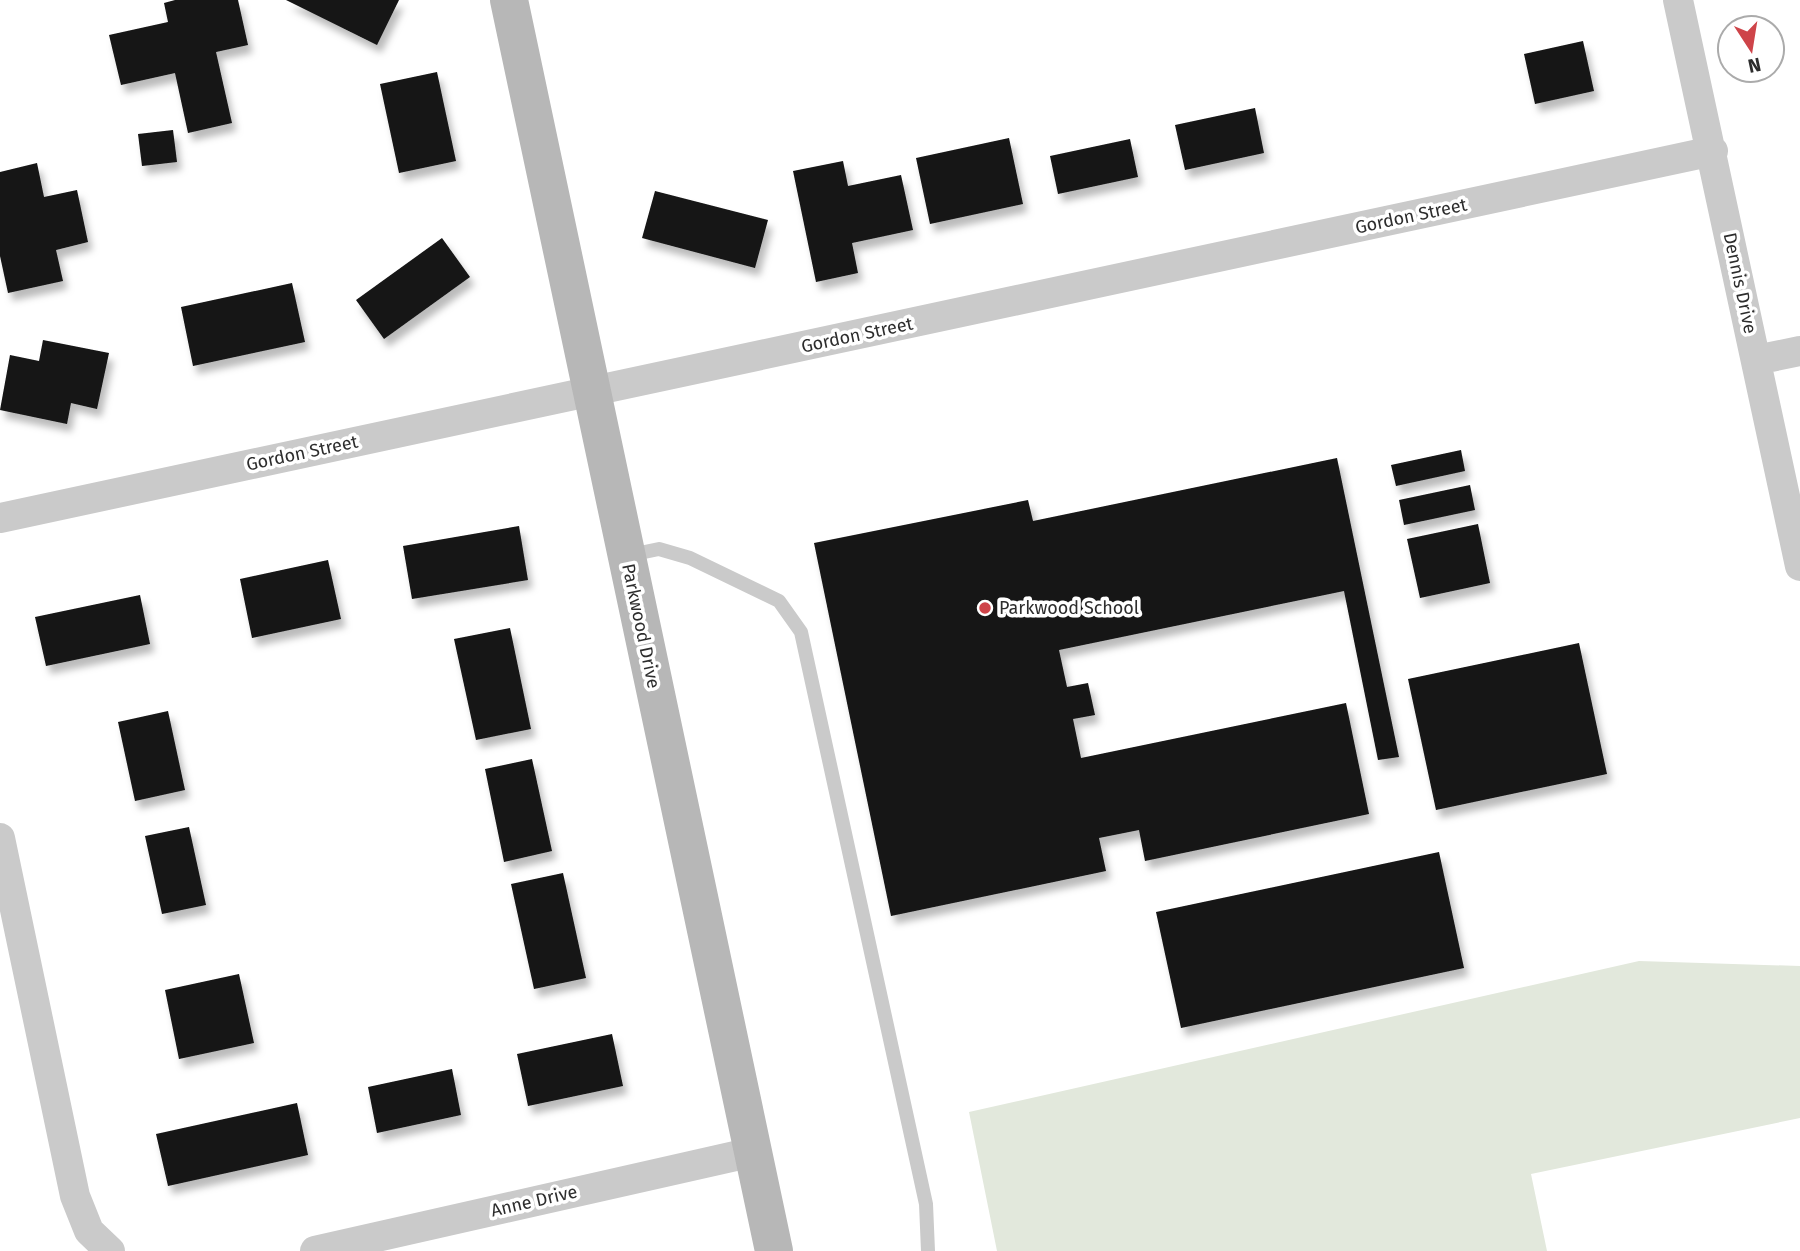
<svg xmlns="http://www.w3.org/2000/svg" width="1800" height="1251" viewBox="0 0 1800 1251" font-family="'Fira Sans',sans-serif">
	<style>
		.green { fill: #e2e8dc }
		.building { fill: #141414; filter: url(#shadow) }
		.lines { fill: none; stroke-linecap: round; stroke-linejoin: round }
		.lane { stroke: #cacaca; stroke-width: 14 }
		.street { stroke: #cacaca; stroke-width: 30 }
		.secondary { stroke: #b7b7b7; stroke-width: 38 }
		.poi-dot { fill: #ce4449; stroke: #fff; stroke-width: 2.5 }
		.labels { text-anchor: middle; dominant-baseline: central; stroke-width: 7; stroke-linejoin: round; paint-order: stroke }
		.street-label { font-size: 18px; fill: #2d2d2d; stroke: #fff }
		.poi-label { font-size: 18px; fill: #2d2d2d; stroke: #fff; text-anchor: start }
	</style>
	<defs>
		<filter id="shadow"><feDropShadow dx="4.5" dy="8" stdDeviation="3.5" flood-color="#0004"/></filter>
	</defs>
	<rect width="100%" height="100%" fill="#fff"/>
	<path class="green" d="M1639,961l161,5v152l-269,56 16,77h-550l-28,-139z"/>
	<path class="building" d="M175,0h63l10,45 -32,7 16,71 -44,10 -13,-60 -54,12 -12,-50 59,-13 -4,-19z
		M286,0h113l-22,45z
		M1583,41l11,50 -59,13 -11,-50z
		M437,72l19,89 -57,12 -19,-89z
		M1255,108l9,45 -79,17 -10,-45z
		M173,130l4,32 -35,4 -4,-32z
		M1009,138l14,66 -93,20 -14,-66z
		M1130,139l8,38 -80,17 -8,-38z
		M843,161l5,25 53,-11 12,55 -61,13 6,30 -42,9 -23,-111z
		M37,163l7,34 33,-7 11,52 -32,8 7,31 -55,12 -8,-37v-84z
		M655,191l113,29 -13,48 -113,-30z
		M442,238l28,39 -86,62 -28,-39z
		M292,283l13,59 -112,24 -12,-59z
		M43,340l66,13 -12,56 -26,-6 -4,21 -67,-14 10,-55 29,6z
		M1461,450l4,21 -69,15 -5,-21z
		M1337,458l62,299 -21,3 -34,-169 -285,59 8,37 21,-4 7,32 -22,4 8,39 265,-55 23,111 -224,47 -6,-31 -40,8 7,33 -215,45 -77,-373 214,-43 5,21z
		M1470,485l5,25 -71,15 -5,-25z
		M1478,524l12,59 -70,15 -13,-59z
		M519,526l9,54 -116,19 -9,-53z
		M328,560l13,59 -89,19 -12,-59z
		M140,595l10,49 -104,22 -11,-49z
		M510,628l21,101 -55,11 -22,-101z
		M1579,643l28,131 -171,36 -28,-131z
		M168,711l17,79 -50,11 -17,-79z
		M532,759l20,92 -48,11 -19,-93z
		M189,827l17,78 -44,9 -17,-78z
		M1439,852l25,116 -283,60 -25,-116z
		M563,873l23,105 -52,11 -23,-105z
		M239,974l15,69 -75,16 -14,-69z
		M612,1034l11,52 -95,20 -11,-52z
		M452,1069l9,46 -84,18 -9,-46z
		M297,1103l11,52 -140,31 -12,-52z"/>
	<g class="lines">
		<path class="lane" d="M630,555l29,-6 31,9 89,43 22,31 125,572 2,47"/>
		<path class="street" d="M1678,0l122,566
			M1756,360l44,-9
			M0,518l1713,-367
			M0,838l75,358 14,35 21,20
			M315,1251l438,-99"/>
		<path class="secondary" d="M509,0l265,1251"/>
	</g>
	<circle class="poi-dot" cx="985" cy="608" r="7"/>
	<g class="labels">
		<g class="street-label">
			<text transform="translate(1411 216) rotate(-12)">Gordon Street</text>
			<text transform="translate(1740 283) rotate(78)">Dennis Drive</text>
			<text transform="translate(857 335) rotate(-12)">Gordon Street</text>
			<text transform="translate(302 453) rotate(-12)">Gordon Street</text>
			<text transform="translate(641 626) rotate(78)">Parkwood Drive</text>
			<text transform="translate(534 1201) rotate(-13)">Anne Drive</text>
		</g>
		<g class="poi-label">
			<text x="999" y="608">Parkwood School</text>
		</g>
	</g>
	<g transform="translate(1751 49) rotate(168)"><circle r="33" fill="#ffffff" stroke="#ababab" stroke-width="2"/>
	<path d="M0-5L12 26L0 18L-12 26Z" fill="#ce4449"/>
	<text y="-10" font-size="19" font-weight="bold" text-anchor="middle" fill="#2d2d2d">N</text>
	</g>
</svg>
